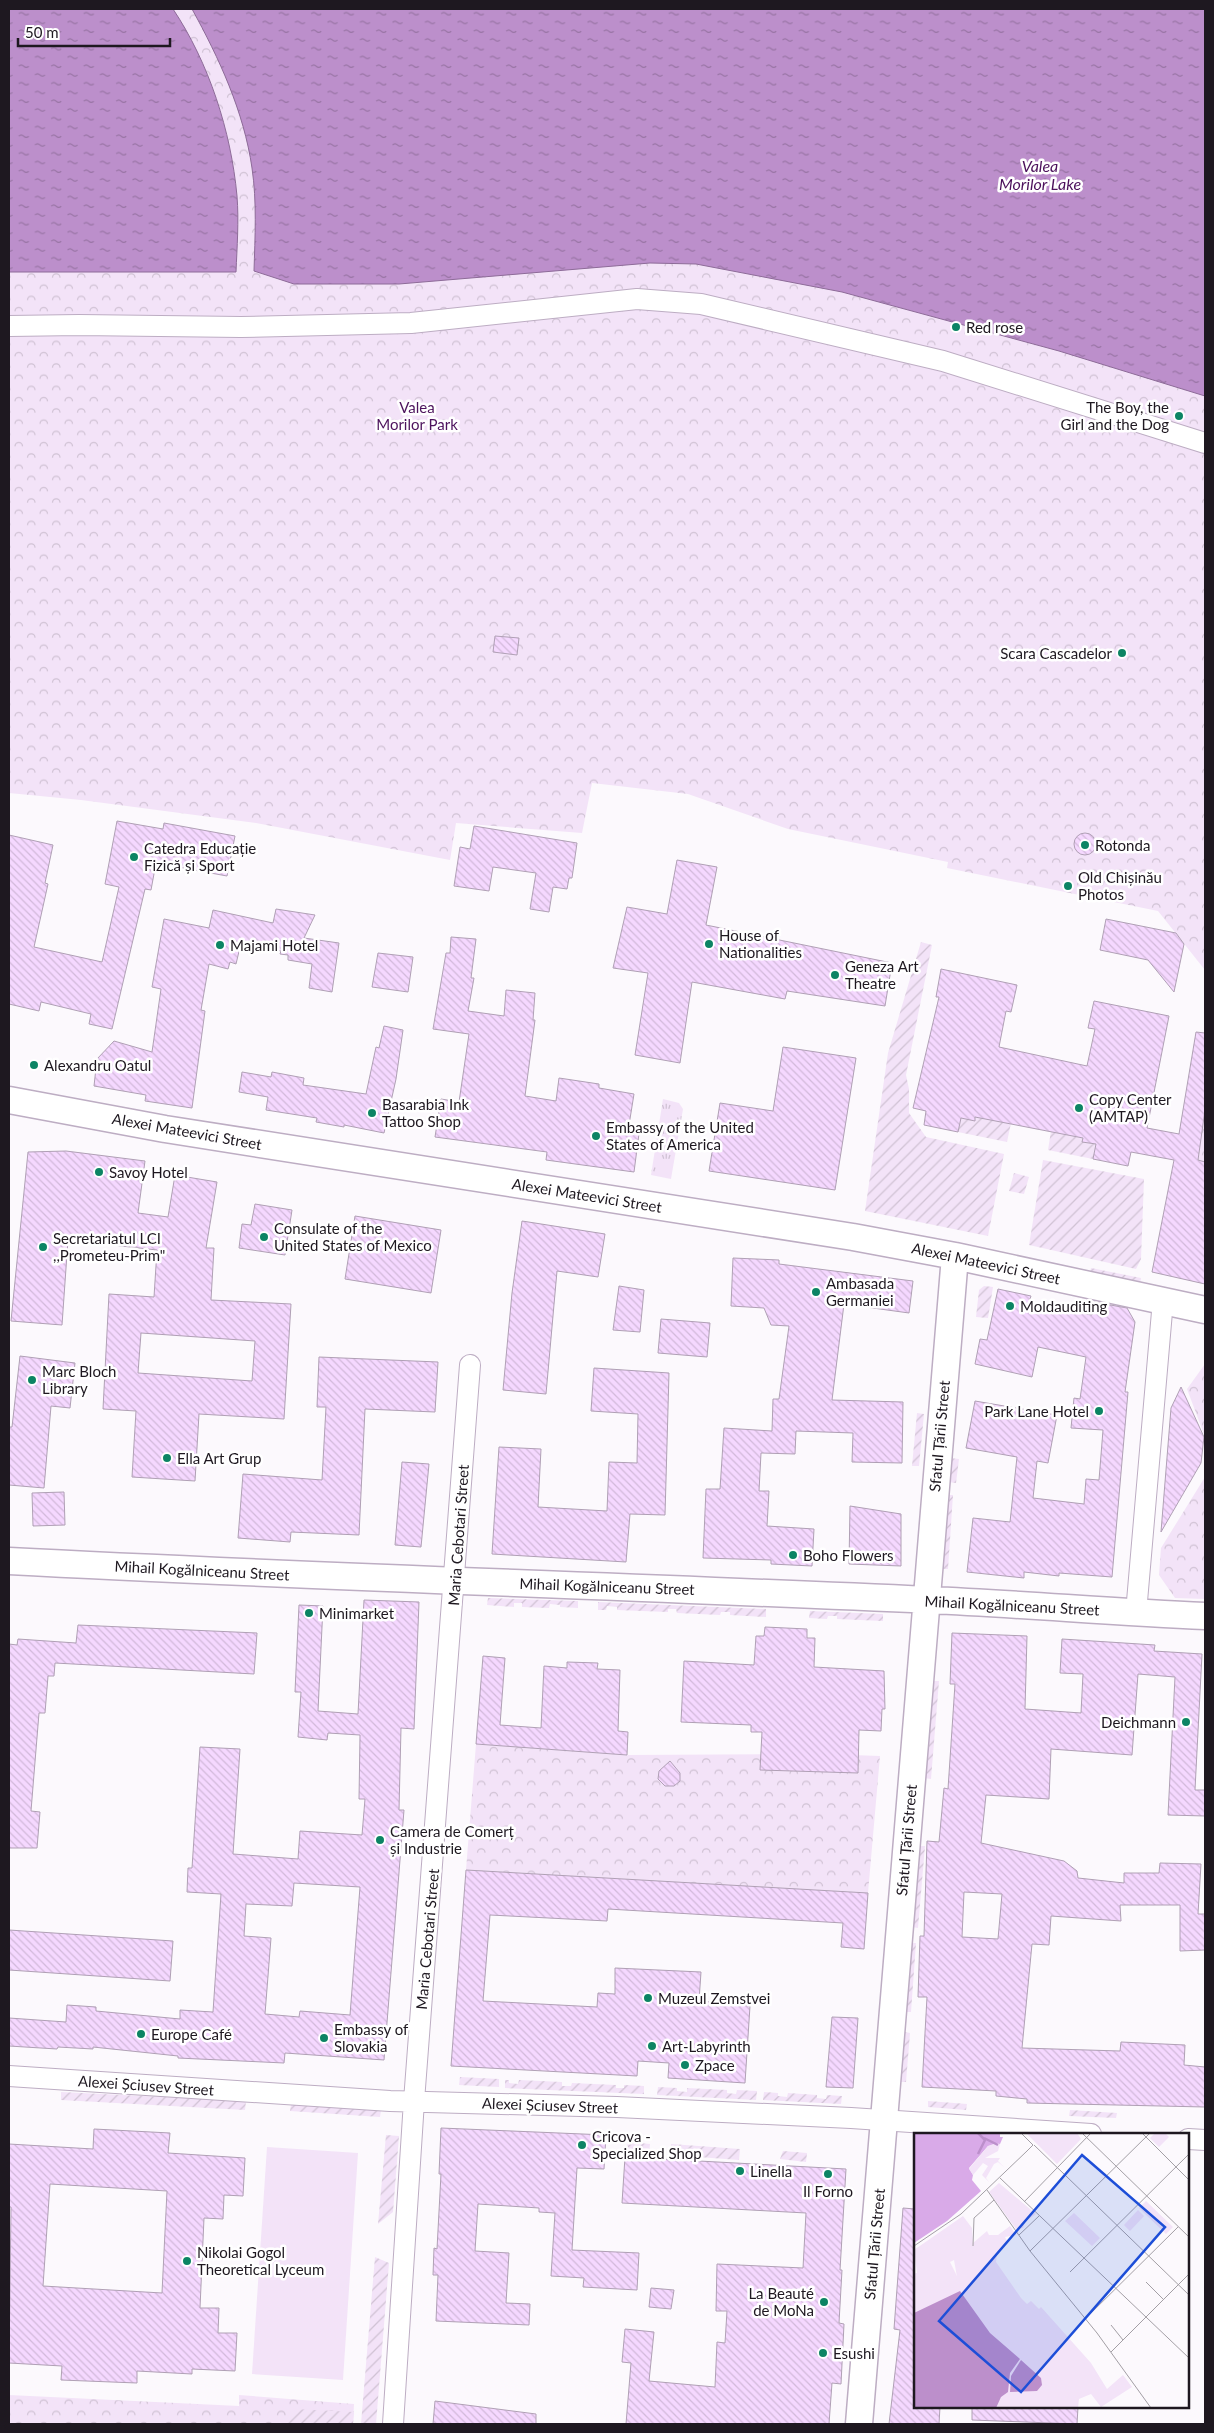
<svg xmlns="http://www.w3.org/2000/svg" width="1214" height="2433" viewBox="0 0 1214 2433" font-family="Lato,sans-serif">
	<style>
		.grass { fill: url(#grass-tufts) }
		.park { fill: url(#park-crowns) }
		.garden { fill: url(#garden-furrows) }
		.pitch { fill: #f3e3f8 }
		.water { fill: url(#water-ripples); stroke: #8d6b98 }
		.building { fill: url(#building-back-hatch); stroke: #b0a0b5; fill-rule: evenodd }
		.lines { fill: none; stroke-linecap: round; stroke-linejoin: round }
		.minor-casing { stroke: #bdadc3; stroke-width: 22 }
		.major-casing { stroke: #bdadc3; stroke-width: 29 }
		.minor { stroke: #fff; stroke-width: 20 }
		.major { stroke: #fff; stroke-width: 26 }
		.poi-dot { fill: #0c8464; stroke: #fff; stroke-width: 2 }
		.labels { text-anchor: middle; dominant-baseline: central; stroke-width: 5; stroke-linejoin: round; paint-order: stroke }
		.poi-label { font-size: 15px; fill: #1e1820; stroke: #fff; text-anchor: start }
		.park-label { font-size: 15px; fill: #4d135d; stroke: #fff }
		.street-label { font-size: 15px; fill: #1e1820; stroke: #fff }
		.water-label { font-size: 16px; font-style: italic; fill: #4b105b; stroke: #fff }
		.inset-river { fill: none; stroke: #bc8fcb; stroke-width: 2.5 }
		.inset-road { fill: none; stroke: #a39fa5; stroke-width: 1 }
		.view { fill: #1d4ed8; fill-opacity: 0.15; stroke: #1d4ed8; stroke-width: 2.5 }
		.inset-edge { fill: none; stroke: #1e1820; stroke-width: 2.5 }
	</style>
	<defs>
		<pattern id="grass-tufts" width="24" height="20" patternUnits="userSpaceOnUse" patternTransform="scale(1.25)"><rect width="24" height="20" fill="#f3e3f8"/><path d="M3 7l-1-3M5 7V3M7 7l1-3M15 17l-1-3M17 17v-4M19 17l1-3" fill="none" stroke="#d0c2d4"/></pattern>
		<pattern id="park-crowns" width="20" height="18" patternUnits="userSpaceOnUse" patternTransform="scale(1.25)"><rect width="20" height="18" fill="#f3e3f8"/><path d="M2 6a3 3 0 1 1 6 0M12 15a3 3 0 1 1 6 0" fill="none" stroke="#d0c2d4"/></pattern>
		<pattern id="garden-furrows" width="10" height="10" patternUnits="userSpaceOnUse" patternTransform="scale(1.25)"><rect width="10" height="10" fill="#f3e3f8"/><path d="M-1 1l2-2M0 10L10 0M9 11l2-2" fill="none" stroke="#d0c2d4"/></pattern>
		<pattern id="water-ripples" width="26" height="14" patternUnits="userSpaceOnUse" patternTransform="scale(1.25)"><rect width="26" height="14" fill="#bc8fcb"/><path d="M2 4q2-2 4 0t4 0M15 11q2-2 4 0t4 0" fill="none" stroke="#9874a4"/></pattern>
		<pattern id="building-back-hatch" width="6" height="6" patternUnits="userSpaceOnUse" patternTransform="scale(1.25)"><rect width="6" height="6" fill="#f5d8ff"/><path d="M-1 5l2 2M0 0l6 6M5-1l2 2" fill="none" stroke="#d2b9da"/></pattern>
	</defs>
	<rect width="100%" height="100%" fill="#fcf9fd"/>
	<path class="grass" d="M663,1099l16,4 4,6 -12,70 -20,-4z"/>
	<path class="park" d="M9,9h1196v961l-47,-59 -211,-43 1,-6 -160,-33 -100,-35 -96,-11 -10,50 -126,-10 -6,37 -194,-37 -175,-23 -72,-7z
		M1205,1110v52l-7,-2z
		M1205,1364v73l-18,-48z
		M1205,1477v122l-30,-1 -16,-23 2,-27z
		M476,1744l151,11 197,-1 56,2 -12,137 -402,-23z
		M9,2395l230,11v-11l115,9 -1,20h-344z"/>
	<path class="garden" d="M921,942l11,3 -26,130 3,14v24l17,24 78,17 -16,82 -123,-25 23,-158z
		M976,1116l35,7 -4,19 -49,-10 3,-14 13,3z
		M1051,1131l32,7 -1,4 14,2 -3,15 -45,-9z
		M1043,1160l101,19 -3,80 -5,10 -107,-24z
		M1014,1173l15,4 -5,17 -15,-3z
		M1091,1268l50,10 -1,6 -50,-11z
		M984,1286l9,1 -5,31 -12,-1 3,-27z
		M917,1413l7,1 -5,52h-7z
		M950,1458l9,1 -3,24 -8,-1z
		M947,1495h6l-5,74h-6z
		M488,1598l90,3v7l-18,-1v-2l-10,-1 -1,4 -27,-1v-4h-8v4l-27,-2z
		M598,1602l168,7v8l-36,-2v-3h-9l-1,3 -43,-2 -1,-4h-8v3l-51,-2v-3l-10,-1 -1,4h-8z
		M810,1611l73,3v7l-46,-2v-3h-9l-1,3 -18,-1z
		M931,1681h8l-8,98 -7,-1z
		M918,1846h7l-7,82 -6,-1z
		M912,1943h4l-5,69h-5z
		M905,2032l5,1 -4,49h-5z
		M460,2077l39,2v8l-40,-2z
		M505,2080h4v3l9,1 1,-4 43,2v4h9l1,-3 44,2v3h8v-3l20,1v8l-139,-6z
		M658,2087l19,1v3l10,1v-4l40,2v3l9,1 1,-4 20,1 -1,9 -99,-5z
		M61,2092l185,9 -1,9 -184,-10z
		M764,2092l14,1v3l9,1 1,-4 29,2v3l9,1 1,-4 15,1 -1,8 -78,-4z
		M928,2101l39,3 -1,6 -38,-3z
		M291,2104l90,6 -1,7 -90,-6z
		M1070,2110l47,3 -1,5 -47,-2z
		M386,2135l13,1 -6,76 -15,12z
		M628,2142l22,2 -1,10 -24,5z
		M671,2144l69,5 -1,11 -68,-5z
		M783,2151l24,2 -1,9 -26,-3z
		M375,2257l14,6 -13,161h-15z
		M295,2409l59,3 -1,12h-75z"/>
	<path class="pitch" d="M267,2147l91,6 -15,227 -91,-6z"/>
	<path class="water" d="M9,9h164c36,54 58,122 64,187 2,25 0,51 -1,76h-227z
		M192,9h1013v387l-146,-45 -217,-59 -146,-28 -46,-1 -251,21h-105l-40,-13c1,-34 3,-69 -2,-103 -8,-56 -33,-110 -60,-159z"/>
	<path class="building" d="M495,636l24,2 -2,17 -24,-3z
		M117,821l46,8 1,-6 71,13 -8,40 -71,-13 -5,27 -6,-1 -33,140 -23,-5 2,-10 -50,-12 -2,9 -30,-7v-169l44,10 -8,38 3,1 -14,63 68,15 17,-75 -14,-3z
		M474,826l103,17 -5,35h-3l-2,11 -14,-2 -4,25 -19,-3 6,-36 -43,-6 -4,24 -35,-5 6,-39 10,2z
		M1074 844a11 11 0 1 1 22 0a11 11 0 1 1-22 0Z
		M677,860l40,7 -11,58 186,38 -7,43 -98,-15 -2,8 -93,-17 -12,81 -45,-8 13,-82 -35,-5 14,-61 40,7z
		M276,909l39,6 -11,23 35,5 -7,49 -23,-4 3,-24 -24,-4v-5l-8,-1 1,-3 -40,-8 -5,21 -6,-2 -2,7 -19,-5 -8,46 4,1 -13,97 -47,-7 1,-6 -52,-9 3,-27 17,-18 38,11 9,-63 -9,-2 12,-68 45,9 4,-18 60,13z
		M1106,919l70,14 8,11 -10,48 -26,-32 -48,-10z
		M451,937l25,2 -5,39h3l-6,33 36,5 2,-26 29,3 -2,27h2l-10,76 31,5 3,-23 40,6v4l35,6 -5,31 11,1 -6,46 -88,-12 1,-8 -112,-15 6,-38 18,3 10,-68 -36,-5 13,-76h4z
		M378,953l35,4 -5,35 -36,-5z
		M941,969l76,16 -6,27 -5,-1 -7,36 88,19 8,-37 -7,-1 6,-27 75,15 -22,112 32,6 17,-102 9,1v77l-7,50 7,2v122l-53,-12 22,-112 -43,-8 -3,14 -35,-7 3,-15 -14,-2 1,-4 -108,-21v4l-14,-3 -3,14 -34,-7 2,-14 -13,-3 26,-111h-3z
		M384,1026l19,4 -7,49 -12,54 -40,-8v2l-28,-5 1,-4 -51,-8 2,-13 -29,-5 3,-20 29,5 1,-5 32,6 -1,7 63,9 10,-47 3,1z
		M783,1047l73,11 -21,132 -126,-19 11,-68 53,8z
		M66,1151l79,10 -7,52 30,4 7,-42 42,7 -11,66h8l-3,52 80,4 -7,115 -85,-5 -4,67 -63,-4 4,-66 -33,-2 6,-115 45,3 3,-47 -89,-10 -6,85 -51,-4 17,-169zM141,1333l114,8 -3,40 -114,-8z
		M255,1204l37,6 -7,45 -46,-7 3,-24 9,1z
		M355,1216l86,14 -10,63 -86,-14z
		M522,1221l83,13 -7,43 -41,-6 -11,123 -43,-4 9,-97z
		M733,1258l46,2v4l134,17 -4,32 -65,-9 -12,96 71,2 -1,61 -50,-1 1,-29 -57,-2 -1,23 -34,-1 -2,38h10l-2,35 47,3 -2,37 -41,-2v-4l-68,-2 3,-69h14l4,-61 48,3 1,-32h6l10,-73 -18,-1 -7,-17 -33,-2z
		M619,1286l25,4 -4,42 -27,-2z
		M998,1289l33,7 -2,6 63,13 2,-13 33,6 8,14 -10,70h3l-16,185 -53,-4v3l-35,-4v6l-57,-6 6,-54 37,4 7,-65 -51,-9 9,-47 82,14 -9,48 -11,-2 -4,37 51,6 2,-25 13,1 4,-50 -32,-2 3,-30 6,1 6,-42 -48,-10 -6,30 -57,-13 5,-25 7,1z
		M661,1319l49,4 -3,34 -49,-4z
		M20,1356l55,7 -5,45 -19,-2 -7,82 -35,-3v-58h3z
		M319,1357l119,5 -3,50 -70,-3 -6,126 -68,-3 -1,10 -52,-4 5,-64 79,6 4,-73h-9z
		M594,1368l75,5 -4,142 -35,-1 -4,48 -134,-8 7,-107 42,2 -3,58 69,4 2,-49 28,1 1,-49 -47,-3z
		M1181,1387l23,50 -3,26 -40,69 10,-124z
		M402,1462l27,2 -8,83 -26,-2z
		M64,1492l1,33 -32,1 -1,-33z
		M850,1506l51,8v52l-52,-2z
		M364,1600l55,2 -5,127 -13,-1 -2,82h5l-20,250 -99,-7 -1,10 -106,-5v-2l-85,-9v2l-35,-2 -1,2 -48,-3v-28l57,4 1,-17 29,2v4l84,8v-9l33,2 8,-118 -34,-2 1,-24h4l8,-121 40,2 -7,105 65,5 2,-28 62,4 3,-36h-6l1,-64 -32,-2 -1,7 -29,-3 3,-45h-6l4,-87 24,1 -5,105 40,3zM294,1883l66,4 -10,128 -50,-4 -1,6 -34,-3 6,-76 -27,-2 2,-32 46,2z
		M78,1625l179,8 -3,41 -199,-11 -1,13h-6l-3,37h-6l-8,98 9,1 -3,36h-28v-204l8,1 1,-6 58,4z
		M765,1627l42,2v9h8l-1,29 70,4 1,38h-3l-1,22 -22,-1 -1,43 -98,-3 2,-38h-11v-7l-70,-3 3,-61 70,4 2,-29h8z
		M952,1633l75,3 -2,73 56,4 2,-39 -23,-1 2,-34 93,6 -1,6 48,3 -7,136h10v26l-37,-1 7,-138 -37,-3 -6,81 -81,-6 -2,50 -63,-4 -5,48 83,18 13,10 1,7 46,5v-10h35l1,-10 41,1 -3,50h7v36l-25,1v-46h-60l1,16 -70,-5 -2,29 -17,-1 -10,104 98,3 1,-9 64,3 -1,20 21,2v40l-178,-4v-4l-31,-3v-5l-74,-4 5,-90h-9l2,-61h4l3,-95 12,1 5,-54 4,1 7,-105h-5zM964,1892l38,2 -4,45 -36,-2z
		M483,1656l22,2 -5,67 41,3 3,-62 23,2v-6l31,1 -1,6 23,1 -2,61 10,1 -1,23 -151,-11z
		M670,1761l10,12v8l-6,5h-9l-7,-7 1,-8z
		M466,1870l402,23 -4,56 -23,-2 2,-24 -235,-14 -1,12 -117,-6 -7,86 114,6 1,-14 17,1v-26l86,4 -2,29 51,5 -5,77 -77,-5 1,-15 -31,-2 -1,15 -186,-10z
		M9,1930l164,11 -3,40 -161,-11z
		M832,2017l26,1 -5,70 -27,-1z
		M441,2128l165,7 -2,34 -27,-1 -5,82 67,3 -2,37 -54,-3 1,-9 -33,-2 4,-63 -16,-1v-4l-61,-4 -3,47 34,2 -3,50 24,1 -1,21 -93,-4 2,-46h-5l1,-27 3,1 4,-75h-2z
		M94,2129l76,4 -2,20 77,5 -2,38 -19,-1 -1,24 -19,-1 -4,90h19l-1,25h19l-2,38 -43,-2v5l-55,-3v12l-76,-3 1,-14 -53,-3 2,-156h-2v-63l84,5zM50,2184l117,7 -5,102 -119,-7z
		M625,2157l221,12 -6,101h2l-3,53 5,1 -3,60 -9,-1 -3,41h-203l5,-61 -9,-1 3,-33 29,3 -5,49 66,6 2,-45 8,1 2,-32h-11l1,-47 86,4 3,-55 -184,-10z
		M903,2208l12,1v198h25l-1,17h-50l11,-94 -6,-1z
		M651,2288l23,2 -3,19 -22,-2z
		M435,2401l101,13v10h-103z
		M972,2407h106l-1,17 -105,-4z"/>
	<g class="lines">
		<defs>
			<path id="minor" d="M9,326l70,-1 162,2 170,-4 226,-24 64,5 242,57 262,82
				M1136,1613l27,-313
				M9,2076l381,25 227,6 234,11 240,16
				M1188,2139l17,1
				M393,2424l21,-323 56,-736"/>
			<path id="major" d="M9,1100l156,29 688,108 102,19 250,54
				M9,1561c306,16 613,25 920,39 92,4 184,12 276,16
				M859,2424l96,-1168"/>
		</defs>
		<use href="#minor" class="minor-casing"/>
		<use href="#major" class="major-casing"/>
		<use href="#minor" class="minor"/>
		<use href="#major" class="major"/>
	</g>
	<g class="poi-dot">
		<circle cx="956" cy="327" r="5"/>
		<circle cx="1179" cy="416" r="5"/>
		<circle cx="1122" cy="653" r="5"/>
		<circle cx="1085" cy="845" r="5"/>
		<circle cx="134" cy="857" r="5"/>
		<circle cx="1068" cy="886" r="5"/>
		<circle cx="709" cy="944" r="5"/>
		<circle cx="220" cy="945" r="5"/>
		<circle cx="835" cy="975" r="5"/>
		<circle cx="34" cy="1065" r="5"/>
		<circle cx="1079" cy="1108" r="5"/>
		<circle cx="372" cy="1113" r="5"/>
		<circle cx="596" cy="1136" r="5"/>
		<circle cx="99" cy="1172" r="5"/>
		<circle cx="264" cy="1237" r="5"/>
		<circle cx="43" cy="1247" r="5"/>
		<circle cx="816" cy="1292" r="5"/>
		<circle cx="1010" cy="1306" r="5"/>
		<circle cx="32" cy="1380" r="5"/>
		<circle cx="1099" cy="1411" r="5"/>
		<circle cx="167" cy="1458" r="5"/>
		<circle cx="793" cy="1555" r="5"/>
		<circle cx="309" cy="1613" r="5"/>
		<circle cx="1186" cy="1722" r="5"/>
		<circle cx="380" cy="1840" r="5"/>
		<circle cx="648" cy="1998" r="5"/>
		<circle cx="141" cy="2034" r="5"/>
		<circle cx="324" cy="2038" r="5"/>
		<circle cx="652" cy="2046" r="5"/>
		<circle cx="685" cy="2065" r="5"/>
		<circle cx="582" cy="2145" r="5"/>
		<circle cx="740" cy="2171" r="5"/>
		<circle cx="828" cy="2174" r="5"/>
		<circle cx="187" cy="2261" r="5"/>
		<circle cx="824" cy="2302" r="5"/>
		<circle cx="823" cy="2353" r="5"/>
	</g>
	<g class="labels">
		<g class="poi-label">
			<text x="966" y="327">Red rose</text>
			<text x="1169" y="407" text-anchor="end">The Boy, the<tspan x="1169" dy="17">Girl and the Dog</tspan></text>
			<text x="1112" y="653" text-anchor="end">Scara Cascadelor</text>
			<text x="1095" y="845">Rotonda</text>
			<text x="144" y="848">Catedra Educație<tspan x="144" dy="17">Fizică și Sport</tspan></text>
			<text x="1078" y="877">Old Chișinău<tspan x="1078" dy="17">Photos</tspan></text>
			<text x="719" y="935">House of<tspan x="719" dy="17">Nationalities</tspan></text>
			<text x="230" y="945">Majami Hotel</text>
			<text x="845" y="966">Geneza Art<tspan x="845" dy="17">Theatre</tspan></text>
			<text x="44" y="1065">Alexandru Oatul</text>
			<text x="1089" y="1099">Copy Center<tspan x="1089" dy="17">(AMTAP)</tspan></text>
			<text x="382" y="1104">Basarabia Ink<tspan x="382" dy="17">Tattoo Shop</tspan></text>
			<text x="606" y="1127">Embassy of the United<tspan x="606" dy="17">States of America</tspan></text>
			<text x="109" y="1172">Savoy Hotel</text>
			<text x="274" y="1228">Consulate of the<tspan x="274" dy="17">United States of Mexico</tspan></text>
			<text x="53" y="1238">Secretariatul LCI<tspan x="53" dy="17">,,Prometeu-Prim"</tspan></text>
			<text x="826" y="1283">Ambasada<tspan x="826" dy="17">Germaniei</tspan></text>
			<text x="1020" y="1306">Moldauditing</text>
			<text x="42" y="1371">Marc Bloch<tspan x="42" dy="17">Library</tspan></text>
			<text x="1089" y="1411" text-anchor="end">Park Lane Hotel</text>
			<text x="177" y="1458">Ella Art Grup</text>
			<text x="803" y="1555">Boho Flowers</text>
			<text x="319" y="1613">Minimarket</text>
			<text x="1176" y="1722" text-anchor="end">Deichmann</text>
			<text x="390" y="1831">Camera de Comerț<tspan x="390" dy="17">și Industrie</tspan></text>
			<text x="658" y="1998">Muzeul Zemstvei</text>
			<text x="334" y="2029">Embassy of<tspan x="334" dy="17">Slovakia</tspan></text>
			<text x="151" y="2034">Europe Café</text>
			<text x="662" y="2046">Art-Labyrinth</text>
			<text x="695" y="2065">Zpace</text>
			<text x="592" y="2136">Cricova -<tspan x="592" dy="17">Specialized Shop</tspan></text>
			<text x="750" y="2171">Linella</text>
			<text x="828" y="2191" text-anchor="middle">Il Forno</text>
			<text x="197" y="2252">Nikolai Gogol<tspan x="197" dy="17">Theoretical Lyceum</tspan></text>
			<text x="814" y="2293" text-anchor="end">La Beauté<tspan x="814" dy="17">de MoNa</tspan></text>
			<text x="833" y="2353">Esushi</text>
		</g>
		<g class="park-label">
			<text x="417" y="407">Valea<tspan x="417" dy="17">Morilor Park</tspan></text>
		</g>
		<g class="street-label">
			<text transform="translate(187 1131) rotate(10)">Alexei Mateevici Street</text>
			<text transform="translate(587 1195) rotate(9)">Alexei Mateevici Street</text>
			<text transform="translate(986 1263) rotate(12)">Alexei Mateevici Street</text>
			<text transform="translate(939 1436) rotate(-85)">Sfatul Țării Street</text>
			<text transform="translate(458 1535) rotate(-86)">Maria Cebotari Street</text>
			<text transform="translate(202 1570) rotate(3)">Mihail Kogălniceanu Street</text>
			<text transform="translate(607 1586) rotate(2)">Mihail Kogălniceanu Street</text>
			<text transform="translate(1012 1605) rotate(3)">Mihail Kogălniceanu Street</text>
			<text transform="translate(906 1840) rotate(-85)">Sfatul Țării Street</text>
			<text transform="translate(427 1939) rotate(-85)">Maria Cebotari Street</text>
			<text transform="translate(146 2085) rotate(4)">Alexei Șciusev Street</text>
			<text transform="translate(550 2105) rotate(2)">Alexei Șciusev Street</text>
			<text transform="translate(874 2244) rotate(-85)">Sfatul Țării Street</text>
		</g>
		<g class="water-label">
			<text x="1040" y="165">Valea<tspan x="1040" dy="18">Morilor Lake</tspan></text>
		</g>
	</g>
	<g transform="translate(914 2133)">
		<rect width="275" height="275" fill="#fcf9fd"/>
		<path d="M0,0h86v4h3l-3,7 -12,2 -19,22 4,7 -1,5 9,11 -34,30 -33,22z" fill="#d9aae8"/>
		<path d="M241,0h10l4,4 -10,10 -9,-9zM85,50l37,31 -11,8 -2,6 -7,1 -27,-37zM232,68l27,26 -7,7 -27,-26zM160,80l26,25 -8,8 -27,-25zM49,83l9,12 1,15 14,-12 2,4h9l12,-9 6,9 -11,2 3,6 -11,10 -1,9 25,36 6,6 4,-3 8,8 2,-2 50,56 16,26 16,-14 9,12 -31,20 -10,-13 -12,5 -1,9h-164v-134l5,-2 35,8 3,-3 -3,-17 -14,7 -26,-17z" fill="#f3e3f8"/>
		<path d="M82,10l4,1 -2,7 -13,7h15l-2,3 7,7 -7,-6 -4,2 -8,14 3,4 -7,-7 6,-9 -5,-3 -10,12 -4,-6 19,-23zM23,103l21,42 -1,4 -43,22v-30l3,-1 -3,-23z" fill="#f3e3f8"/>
		<path d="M112,0h51l4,6 -24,25zM224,77l6,6 -14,15 -6,-6z" fill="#f3e3f8"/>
		<path d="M46,158l30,42 30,26 -10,14 -2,19 -7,5 -5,11h-82v-95zM107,227l20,18 1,7 -5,6 -27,1 1,-16z" fill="#bc8fcb"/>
		<path class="inset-river" d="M70,5l14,7M64,21l7,-14 -7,-7"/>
		<path class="inset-road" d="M168,0l107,104M228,0l47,47M120,12l155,150M86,45l189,180M73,57l43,61 67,82 54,75M110,69l67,-69M105,102l20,-19M0,113l47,-32 66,-63 6,-6 -12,-12M59,113l1,-28 20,-18M116,118l120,-118M156,139l119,-118M232,149l17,17M172,185l92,-91M197,192l12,15M197,219l78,-78"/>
		<path class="view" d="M168,22l83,72 -144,165 -82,-71z"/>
		<rect width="275" height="275" class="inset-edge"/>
	</g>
	<rect width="1214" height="2433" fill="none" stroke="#1e1820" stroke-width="20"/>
	<path d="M18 38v8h152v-8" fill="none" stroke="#1e1820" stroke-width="2.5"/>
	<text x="25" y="38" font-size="15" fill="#1e1820" stroke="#ffffff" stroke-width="4" paint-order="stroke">50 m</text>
</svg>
